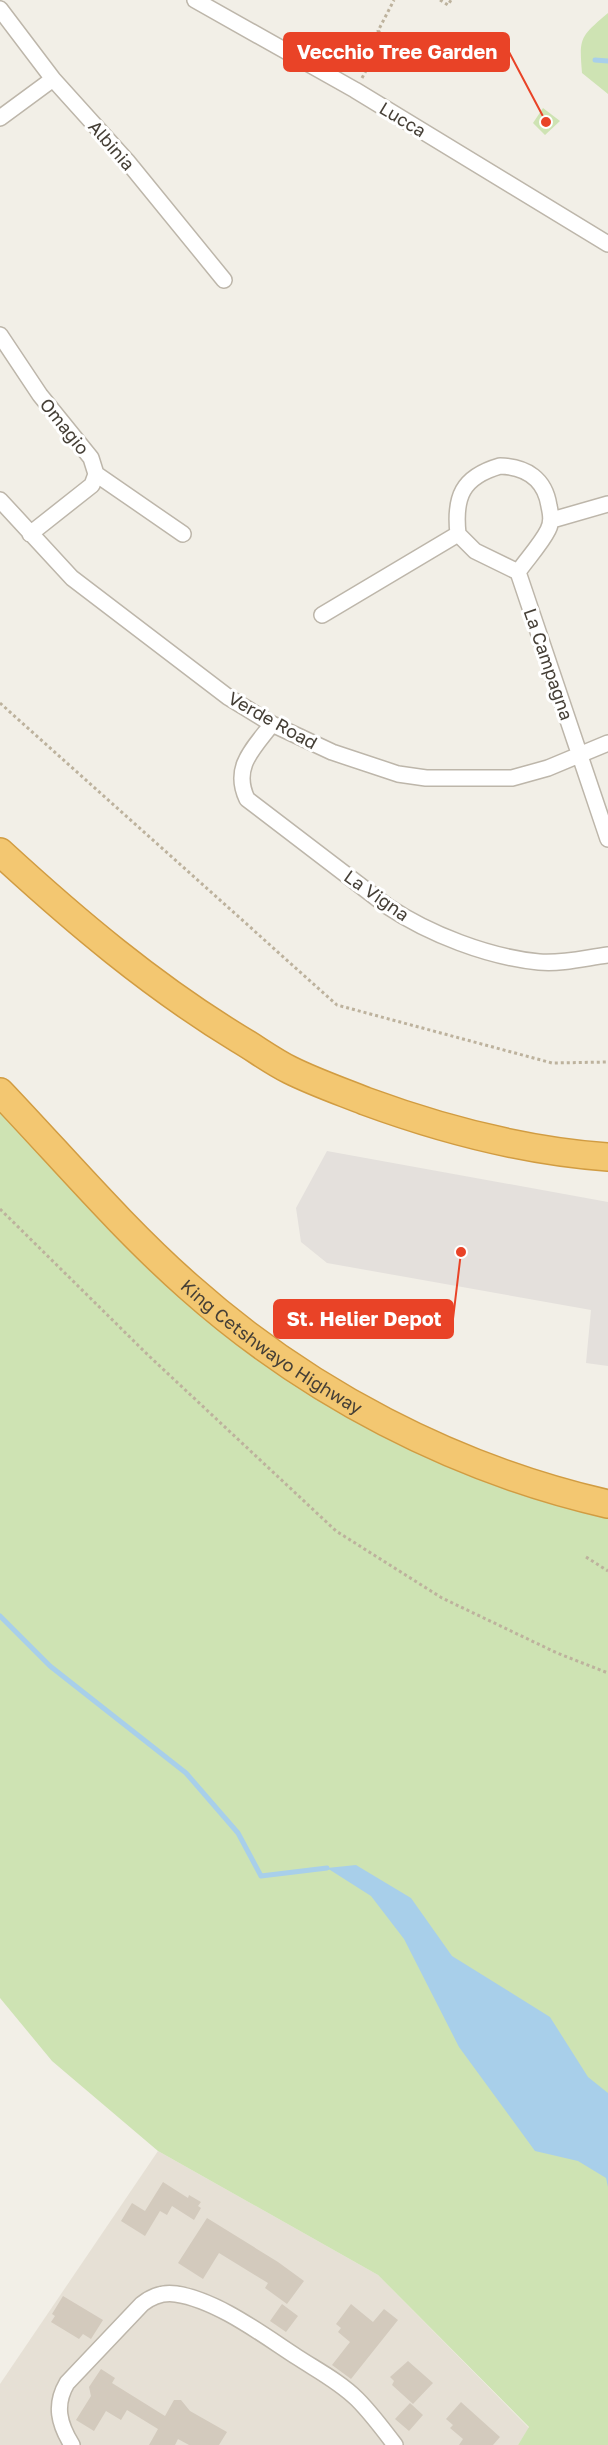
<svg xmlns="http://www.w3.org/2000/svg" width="608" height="2445" viewBox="0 0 608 2445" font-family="'Golos Text',sans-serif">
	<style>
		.residential { fill: #e6e0d5 }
		.industrial { fill: #e4e0dc }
		.green { fill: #cee3b3 }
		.water { fill: #a8cfea }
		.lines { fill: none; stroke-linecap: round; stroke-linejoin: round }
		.stream { stroke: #a8cfea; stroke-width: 5 }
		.building { fill: #d3cabd }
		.street-casing { stroke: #bdb6aa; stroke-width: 18 }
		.highway-casing { stroke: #d19c42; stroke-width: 30 }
		.path { stroke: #bdb29d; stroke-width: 3; stroke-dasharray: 3 3; stroke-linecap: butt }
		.street { stroke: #fff; stroke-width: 15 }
		.highway { stroke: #f3c771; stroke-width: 27 }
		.labels { text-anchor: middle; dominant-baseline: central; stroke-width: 6; stroke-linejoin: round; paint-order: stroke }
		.street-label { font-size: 18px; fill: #453f36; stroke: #fff }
		.leader { fill: none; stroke: #e94327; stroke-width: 2 }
		.callout-dot { fill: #e94327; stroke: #fff; stroke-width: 2 }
		.callout { fill: #e94327; stroke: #e94327; stroke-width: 2 }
		.callout-label { font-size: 20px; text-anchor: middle; font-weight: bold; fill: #fff }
	</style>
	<rect width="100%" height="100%" fill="#f2efe7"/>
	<path class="residential" d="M158,2151l220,124 151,153 -11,17h-518v-61z"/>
	<path class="industrial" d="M327,1151l281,51v164l-22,-3 5,-53 -264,-47 -26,-21 -5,-34z"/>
	<path class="green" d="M608,13v81l-26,-21c-3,-36 -2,-36 26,-60z
		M543,108l17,13 -15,14 -12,-12z
		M0,1092l122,128 213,174 273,110v941h-90l11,-18 -151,-152 -220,-124 -106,-90 -52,-63z"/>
	<path class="water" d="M356,1865l55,33 41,58 98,61 38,60 20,16v94l-2,-9 -28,-17 -43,-10 -76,-104 -55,-108 -33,-43 -44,-28z"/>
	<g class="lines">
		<path class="stream" d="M595,60l13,1
			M0,1616l50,50 136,107 52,60 23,43 66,-8"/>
	</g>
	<path class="building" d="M163,2182l25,16 1,-3 12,7 -3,4 3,2 -7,12 -22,-14 -5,9 -7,-4 -15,25 -24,-15 11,-18 13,8z
		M207,2218l71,44 26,19 -17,23 -22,-16 3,-5 -49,-30 -16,26 -25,-16z
		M63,2296l40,24 -12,19 -8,-5 -4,5 -28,-17 4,-6 -3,-2z
		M282,2304l16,12 -12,16 -16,-11z
		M351,2304l22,18 11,-13 14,11 -47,59 -19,-14 18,-23 -12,-10 3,-4 -5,-4z
		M408,2361l25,22 -20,21 -21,-19 2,-4 -4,-4z
		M101,2369l14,9 -3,5 53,33 9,-16h7l9,11 37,21 -8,13h-30l-11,-6 -3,6h-26l9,-16 -31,-19 -6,10 -15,-9 -12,20 -18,-11 15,-24 -2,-9z
		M461,2402l39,35 -7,8h-34l4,-6 -13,-11 3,-3 -7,-6z
		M410,2403l13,12 -14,16 -14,-12z"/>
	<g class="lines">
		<defs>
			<path id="street" d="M195,0l160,90 253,154
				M0,9l53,70 74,82 97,119
				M0,118l53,-39
				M0,335l40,60 51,63 5,16 -4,11 -62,49
				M500,466c27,1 45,13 49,40 2,9 3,16 -1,24 -7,14 -21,29 -30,42l-43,-21 -17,-17c-4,-37 4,-57 42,-68z
				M96,474l87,60
				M0,500l72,78 156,119 44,27 60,28 66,22 28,4h86l36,-10 60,-25
				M552,520l56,-16
				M518,572l90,267
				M322,615l136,-81
				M272,724c-19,25 -40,43 -25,75l140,107c42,28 101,51 152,56 23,2 46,-4 69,-7
				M72,2445c-13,-21 -18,-40 -5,-62l75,-79c10,-8 21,-12 34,-10 41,6 87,41 121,63 20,13 43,25 60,42 14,14 26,30 38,46"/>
			<g id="highway">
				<path d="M0,852c75,69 152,134 239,187 17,10 33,22 51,31 24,12 50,21 75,31 79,29 159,50 243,56"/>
				<path id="s1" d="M0,1092c62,65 122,136 189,195 118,105 265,182 419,217"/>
			</g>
		</defs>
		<use href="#street" class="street-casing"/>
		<use href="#highway" class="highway-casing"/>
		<path class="path" d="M440,0l8,5 3,-5
			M362,78l23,-42 -7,-5 16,-31
			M0,703l337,302 215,58 56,-1
			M0,1209l149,147 187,175 106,67 115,55 51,20
			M586,1557l22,14"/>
		<use href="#street" class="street"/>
		<use href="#highway" class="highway"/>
	</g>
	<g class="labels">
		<g class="street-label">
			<text transform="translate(403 119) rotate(31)">Lucca</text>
			<text transform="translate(112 145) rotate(49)">Albinia</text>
			<text transform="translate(65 426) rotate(51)">Omagio</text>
			<text transform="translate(549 664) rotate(71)">La Campagna</text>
			<text transform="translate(273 720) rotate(29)">Verde Road</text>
			<text transform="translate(377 895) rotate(35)">La Vigna</text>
			<text stroke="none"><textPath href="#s1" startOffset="374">King Cetshwayo Highway</textPath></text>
		</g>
	</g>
	<path class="leader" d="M546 122L509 52M461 1252L453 1319"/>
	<g class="callout-dot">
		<circle cx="546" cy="122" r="6"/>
		<circle cx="461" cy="1252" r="6"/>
	</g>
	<g class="callout">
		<rect x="284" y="33" width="225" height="38" rx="6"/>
		<rect x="274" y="1300" width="179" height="38" rx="6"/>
	</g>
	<g class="callout-label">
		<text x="397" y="59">Vecchio Tree Garden</text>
		<text x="364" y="1326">St. Helier Depot</text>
	</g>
</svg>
